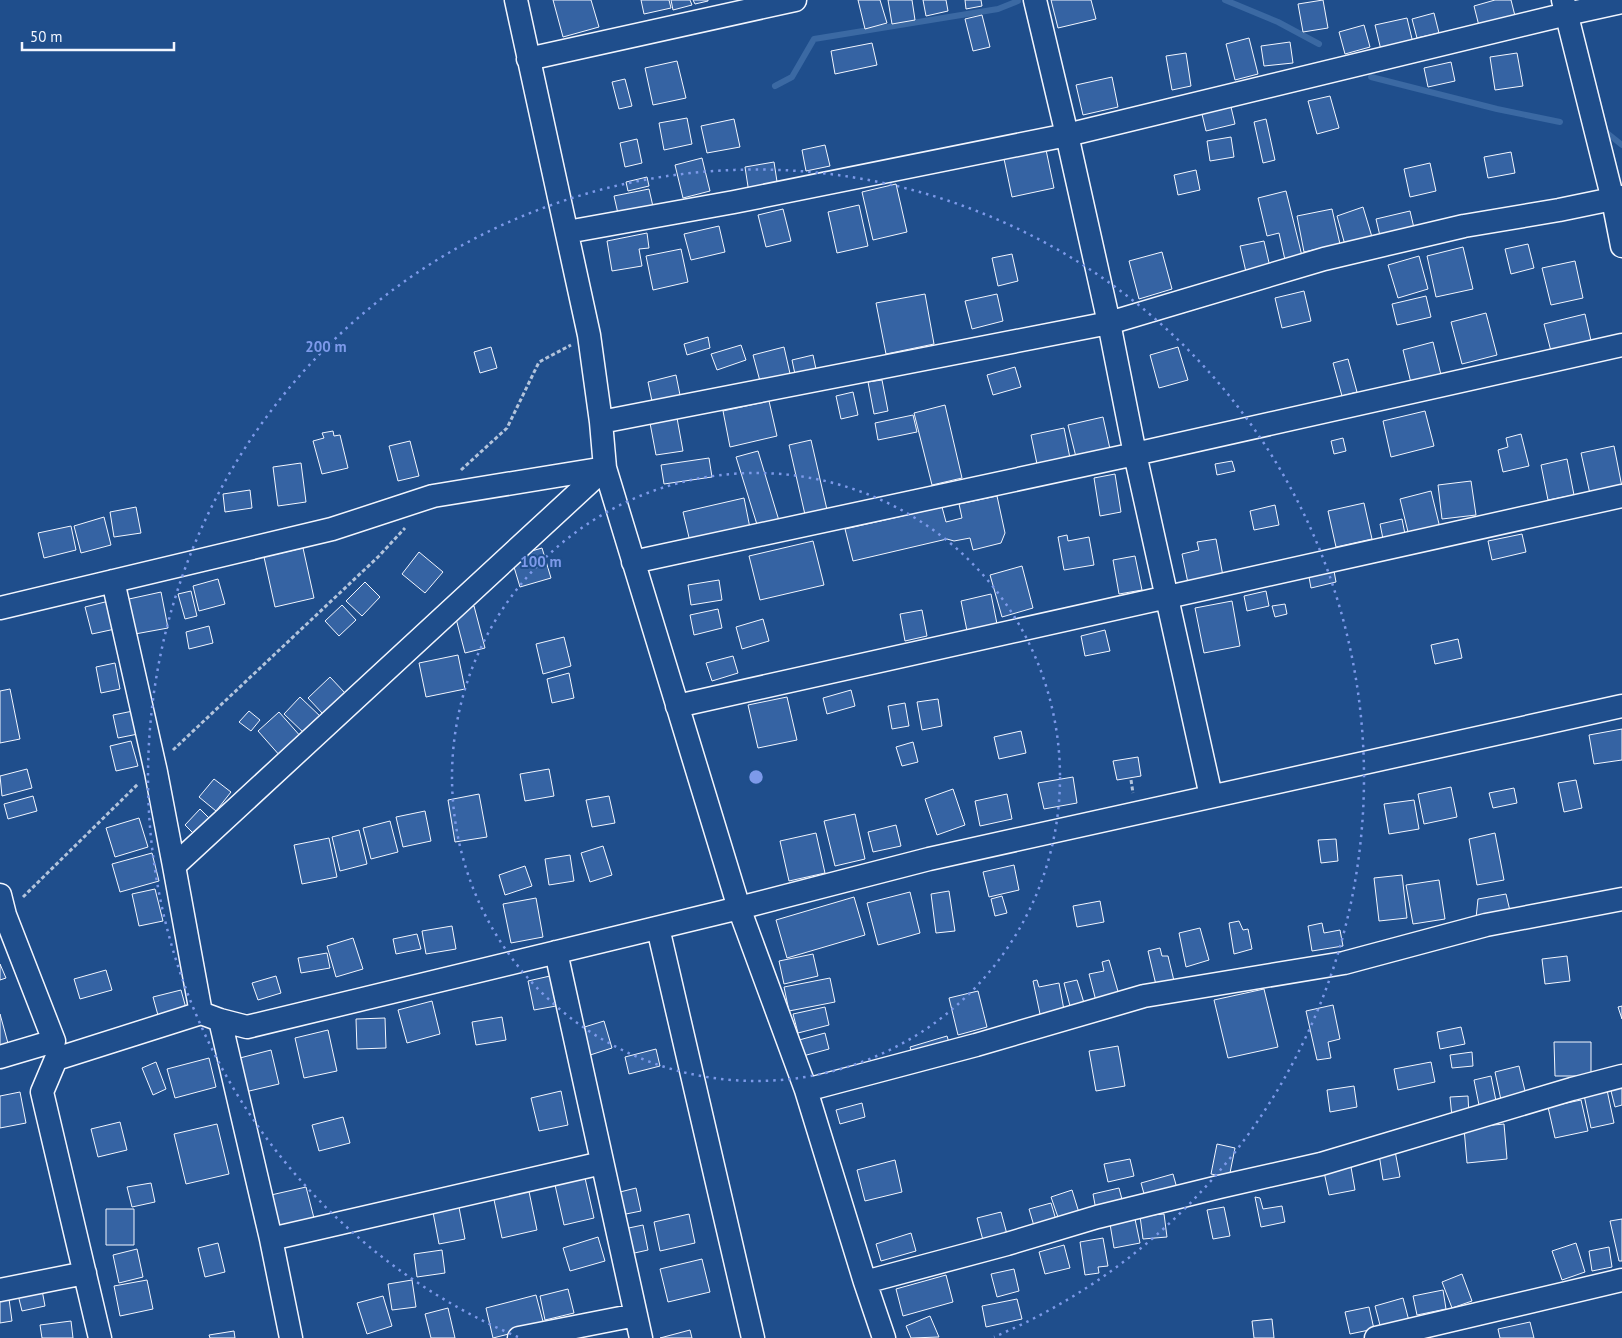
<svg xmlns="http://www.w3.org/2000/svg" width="1622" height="1338" viewBox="0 0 1622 1338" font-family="'PT Sans',sans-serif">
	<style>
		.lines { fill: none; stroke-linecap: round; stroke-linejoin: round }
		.stream { stroke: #3b69a3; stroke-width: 6 }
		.building { fill: #3563a3; stroke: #f2f6ff }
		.minor-casing { stroke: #f2f6ff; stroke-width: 25 }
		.path { stroke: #b3c4dc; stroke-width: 3; stroke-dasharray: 4 2.5; stroke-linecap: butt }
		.minor { stroke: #1f4e8c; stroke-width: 22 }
		.ring { fill: none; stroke: #7d9aea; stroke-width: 2.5; stroke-dasharray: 2.5 5 }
		.centre { fill: #7d9aea; stroke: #1f4e8c; stroke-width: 2.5 }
		.ring-label { font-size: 15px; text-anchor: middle; font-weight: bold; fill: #7d9aea; stroke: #1f4e8c; stroke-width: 4; stroke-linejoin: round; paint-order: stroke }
	</style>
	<rect width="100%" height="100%" fill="#1f4e8c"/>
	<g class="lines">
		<path class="stream" d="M1225,0l53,22 41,22
			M1371,77l126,32 63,13
			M775,86l17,-9 22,-38 184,-30 20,-8
			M1607,133l15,12"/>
	</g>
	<path class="building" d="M553,0h38l8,27 -36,10z
		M641,0h28l2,8 -27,6z
		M671,0h19l2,5 -19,5z
		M693,0h15v1l-13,3z
		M858,0h22l7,23 -22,6z
		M888,0h24l3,20 -23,4z
		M923,0h23l2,11 -22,5z
		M965,0h16l1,6 -16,3z
		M1051,0h40l5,19 -38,9z
		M1323,0l5,28 -25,4 -5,-28z
		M1495,0h16l4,16 -36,10 -5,-20z
		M1434,13l5,20 -22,5 -5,-19z
		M982,15l8,32 -17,4 -8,-32z
		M1407,18l6,25 -32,7 -6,-25z
		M1364,25l6,22 -25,7 -6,-22z
		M1249,38l9,36 -23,6 -9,-36z
		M1290,42l3,21 -29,3 -3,-20z
		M872,43l5,22 -42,9 -4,-23z
		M1186,53l5,33 -19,4 -6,-34z
		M1517,53l6,33 -28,4 -5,-33z
		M677,61l9,37 -33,7 -8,-37z
		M1451,62l4,19 -27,6 -4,-19z
		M1112,77l6,30 -35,8 -7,-30z
		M625,79l7,27 -13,3 -7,-27z
		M1330,96l9,32 -22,6 -9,-33z
		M1231,107l4,17 -29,7 -4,-17z
		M687,118l5,26 -28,6 -5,-27z
		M734,119l6,28 -33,6 -6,-27z
		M1266,119l9,41 -12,3 -9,-41z
		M1231,137l3,20 -24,4 -3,-20z
		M637,139l5,24 -17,4 -5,-24z
		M825,145l5,21 -24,5 -4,-21z
		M1045,145l9,43 -42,9 -9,-43z
		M1511,152l4,21 -27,5 -4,-21z
		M702,158l8,33 -27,7 -8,-33z
		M774,162l4,26 -29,5 -4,-26z
		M1430,163l6,28 -26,6 -6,-28z
		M1196,170l4,20 -22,5 -4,-20z
		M647,177l2,9 -21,5 -2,-9z
		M896,184l11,48 -34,8 -11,-48z
		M649,189l5,22 -35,7 -5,-22z
		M1286,191l16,65 -17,4 -6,-27 -12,3 -9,-38z
		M859,205l9,41 -31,7 -9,-41z
		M1363,207l9,30 -27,8 -8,-29z
		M783,209l8,32 -25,6 -8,-32z
		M1332,209l8,35 -36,8 -7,-36z
		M1410,211l4,17 -34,8 -4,-17z
		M719,226l6,26 -34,8 -7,-26z
		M647,233l2,15 -10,1 3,17 -30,5 -5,-30z
		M1264,241l6,26 -24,5 -6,-26z
		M1528,244l6,24 -23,6 -6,-25z
		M1463,247l10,42 -37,8 -9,-41z
		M681,249l7,33 -35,8 -7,-34z
		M1162,252l10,37 -33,10 -10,-38z
		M1012,254l6,27 -20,5 -6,-28z
		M1419,256l9,33 -30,9 -10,-33z
		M1575,261l8,37 -32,7 -9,-37z
		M1304,291l7,30 -29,7 -7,-30z
		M925,294l9,50 -48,10 -10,-51z
		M997,294l6,27 -31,8 -7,-28z
		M1426,296l5,21 -34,8 -5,-21z
		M1486,313l11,42 -35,9 -11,-42z
		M1585,314l7,31 -40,10 -8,-31z
		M708,337l2,11 -23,7 -3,-11z
		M1433,342l9,37 -30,8 -9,-37z
		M741,345l5,15 -29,10 -6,-16z
		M491,347l6,21 -17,5 -6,-21z
		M784,347l7,31 -30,7 -8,-30z
		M1178,347l10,33 -29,8 -9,-33z
		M813,355l4,19 -21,5 -4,-19z
		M1348,359l9,33 -15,4 -9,-33z
		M1015,367l6,20 -28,8 -6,-20z
		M676,375l5,25 -28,6 -5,-24z
		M882,380l6,31 -14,3 -6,-32z
		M853,392l5,23 -17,4 -5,-23z
		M769,401l8,35 -47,11 -7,-36z
		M945,405l17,73 -30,7 -18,-72z
		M1425,411l9,35 -43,11 -8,-36z
		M913,415l4,17 -39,8 -3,-17z
		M1103,417l7,32 -34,8 -8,-32z
		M677,418l6,33 -27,4 -6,-32z
		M1064,428l7,35 -33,6 -7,-34z
		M333,431l1,5 6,-1 8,33 -26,6 -9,-33 11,-3 -2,-5z
		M1521,434l8,32 -26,6 -5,-22 10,-3 -2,-9z
		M1343,438l3,13 -12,3 -3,-13z
		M811,440l17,74 -22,5 -17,-74z
		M410,441l9,35 -21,5 -9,-35z
		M1614,446l8,41 -32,7 -9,-41z
		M758,451l22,73 -21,7 -23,-74z
		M709,458l3,19 -48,7 -3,-19z
		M1567,459l7,36 -26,5 -7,-35z
		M1232,461l3,10 -18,4 -2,-11z
		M301,463l5,39 -28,4 -5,-39z
		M1115,474l6,38 -21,4 -6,-38z
		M1471,481l5,34 -34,4 -4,-34z
		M250,490l2,18 -27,4 -2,-18z
		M1431,491l9,37 -31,8 -9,-37z
		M997,496l8,37 -4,10 -28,7 -3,-12 -16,3 -7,-2 -94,22 -8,-32 97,-22 4,15 16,-4 -3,-14z
		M744,498l7,35 -60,13 -8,-34z
		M1364,503l8,36 -36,8 -8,-36z
		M1275,505l4,20 -25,5 -4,-19z
		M136,507l5,26 -27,4 -4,-25z
		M104,517l7,28 -30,8 -7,-27z
		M1402,519l3,15 -22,5 -3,-15z
		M71,526l5,24 -32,8 -6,-25z
		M1522,534l4,18 -34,8 -4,-19z
		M1067,535l1,6 21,-4 5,28 -30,5 -6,-33z
		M1216,539l7,37 -35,7 -6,-29 17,-4 -2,-8z
		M813,541l11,44 -64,15 -11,-44z
		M303,548l11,50 -39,9 -11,-50z
		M542,548l9,30 -31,9 -9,-30z
		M419,552l24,20 -18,21 -23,-19z
		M1135,556l7,34 -23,4 -6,-34z
		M1022,566l11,42 -31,9 -12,-42z
		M1334,571l2,11 -25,6 -2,-11z
		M218,579l7,25 -26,7 -6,-25z
		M719,580l3,20 -31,5 -3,-20z
		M365,582l15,15 -18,19 -16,-15z
		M191,591l6,25 -12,3 -7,-25z
		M1266,591l3,15 -22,5 -3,-15z
		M161,592l7,36 -33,6 -6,-35z
		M991,594l6,30 -30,7 -6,-30z
		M109,601l6,28 -23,5 -7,-27z
		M1232,601l8,45 -36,7 -9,-45z
		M1285,604l2,10 -12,3 -3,-11z
		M342,605l14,15 -17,16 -14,-15z
		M474,606l11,42 -20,5 -11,-42z
		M718,609l4,19 -28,7 -4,-20z
		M922,610l5,26 -22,5 -5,-27z
		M763,619l6,22 -27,8 -6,-22z
		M209,626l4,17 -24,6 -3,-17z
		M1105,630l5,21 -25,5 -4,-20z
		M564,637l7,29 -28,8 -7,-30z
		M1458,639l4,19 -27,6 -4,-19z
		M458,655l7,34 -39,8 -7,-34z
		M733,656l5,17 -26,8 -6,-18z
		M115,663l5,26 -19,4 -5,-26z
		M569,673l5,25 -22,5 -5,-24z
		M330,677l15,16 -22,21 -15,-16z
		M10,689l10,50 -20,4v-52z
		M851,690l4,16 -28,8 -4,-16z
		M300,697l22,21 -16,17 -22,-21z
		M787,697l10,43 -39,8 -10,-43z
		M938,699l4,27 -20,4 -5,-28z
		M905,703l4,23 -17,3 -4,-23z
		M133,711l5,23 -20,4 -5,-23z
		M249,711l11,9 -9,11 -12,-9z
		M279,712l23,26 -21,19 -23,-26z
		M1622,729v31l-28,4 -5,-29z
		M1021,731l5,22 -27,6 -5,-22z
		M131,741l7,25 -22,5 -6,-25z
		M913,742l5,20 -16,4 -6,-19z
		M1138,757l3,19 -24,4 -4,-19z
		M27,769l5,19 -30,8 -2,-20z
		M549,769l5,27 -29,5 -5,-27z
		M1073,777l4,26 -33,6 -6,-26z
		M214,779l17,13 -15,19 -17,-14z
		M1576,780l6,28 -18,4 -6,-29z
		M1451,787l6,30 -33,7 -6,-30z
		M1514,788l3,15 -24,5 -4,-15z
		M953,789l12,36 -28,10 -12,-36z
		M479,794l8,43 -32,5 -7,-42z
		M1007,794l5,25 -32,7 -5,-25z
		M33,796l4,15 -29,8 -4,-15z
		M609,796l6,27 -23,4 -6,-27z
		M1414,800l5,29 -30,5 -5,-30z
		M200,809l10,10 -16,15 -9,-9z
		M425,811l6,30 -28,6 -7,-30z
		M855,814l10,45 -30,7 -11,-45z
		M139,818l9,29 -33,10 -9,-29z
		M390,821l8,31 -27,7 -8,-31z
		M896,825l5,21 -28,6 -5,-20z
		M359,830l8,34 -27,7 -8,-34z
		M816,833l9,40 -36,8 -9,-40z
		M1495,833l9,47 -27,5 -8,-46z
		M329,838l8,39 -35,7 -8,-39z
		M1336,839l2,22 -17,2 -3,-23z
		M603,846l9,29 -22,7 -9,-29z
		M152,853l7,28 -39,11 -8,-28z
		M570,855l4,26 -25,4 -4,-26z
		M1014,865l5,25 -30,7 -6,-25z
		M525,866l7,20 -27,9 -6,-20z
		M1402,875l5,43 -28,3 -5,-43z
		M1439,880l6,39 -32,5 -7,-39z
		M155,889l8,32 -24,5 -7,-32z
		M949,891l6,40 -19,2 -5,-39z
		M910,892l10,41 -42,12 -11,-42z
		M1506,894l4,17 -34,7 2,-19z
		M1002,896l5,17 -12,3 -4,-17z
		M854,897l11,38 -78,23 -11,-38z
		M536,898l7,39 -32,6 -8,-39z
		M1100,901l4,21 -27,5 -4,-21z
		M1239,921l4,9 5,-1 4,20 -18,5 -5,-31z
		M1322,923l2,10 16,-3 3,16 -31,5 -4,-25z
		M452,926l4,23 -30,5 -4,-23z
		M1200,928l9,32 -23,7 -7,-34z
		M417,934l4,15 -25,5 -3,-15z
		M353,938l10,31 -27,8 -9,-31z
		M1160,948l2,8h6l6,25 -18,4 -8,-34z
		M327,953l3,15 -29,5 -3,-15z
		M813,954l5,22 -34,8 -5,-23z
		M1567,956l3,25 -25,3 -3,-25z
		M1109,960l10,35 -23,6 -7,-27 15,-3 -2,-9z
		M0,964l6,14 -6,2z
		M106,970l6,20 -32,9 -6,-20z
		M276,976l5,17 -23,7 -6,-17z
		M550,976l6,30 -22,4 -6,-29z
		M830,978l5,24 -46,9 -5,-24z
		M1037,980l2,7 20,-4 5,27 -24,4 -7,-33z
		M1077,980l7,23 -14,3 -6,-23z
		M1264,989l14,58 -50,11 -14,-58z
		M181,990l6,22 -28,7 -6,-22z
		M978,991l9,36 -29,8 -9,-37z
		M432,1001l8,33 -33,9 -9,-33z
		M1333,1005l7,34 -12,3 3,16 -14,2 -11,-49z
		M1622,1006v13l-4,-12z
		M825,1007l4,18 -31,8 -5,-19z
		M0,1014l9,33 -9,2z
		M502,1017l4,23 -30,5 -4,-23z
		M385,1018l1,30 -29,1 -1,-30z
		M604,1021l8,27 -25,8 -9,-27z
		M1461,1027l4,17 -25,5 -3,-17z
		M328,1030l9,41 -33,7 -9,-40z
		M825,1033l4,16 -26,7 -4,-16z
		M947,1036l4,13 -37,11 -4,-13z
		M1554,1042h37v34h-36z
		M1118,1046l7,40 -29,5 -7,-40z
		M656,1049l4,17 -31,8 -4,-17z
		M271,1050l8,34 -34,8 -9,-33z
		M1472,1052l1,14 -21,2 -2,-13z
		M209,1058l7,29 -41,11 -8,-29z
		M156,1062l10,27 -13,6 -11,-27z
		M1431,1062l4,20 -37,8 -4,-21z
		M1519,1066l7,29 -25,5 -6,-28z
		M1491,1076l6,30 -17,4 -6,-30z
		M1622,1084v21l-7,2 -5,-20z
		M1354,1086l3,21 -27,5 -3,-22z
		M1607,1090l7,33 -23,5 -7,-33z
		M561,1091l7,34 -29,6 -8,-33z
		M20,1092l6,31 -26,5v-32z
		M1468,1096l1,20 -17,1 -2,-20z
		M1581,1100l7,31 -33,7 -7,-31z
		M862,1103l3,14 -25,7 -4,-14z
		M343,1117l7,26 -31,8 -7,-26z
		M120,1122l7,28 -29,7 -7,-28z
		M217,1124l12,50 -43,10 -12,-50z
		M1504,1124l3,35 -40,4 -3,-35z
		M1217,1144l18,4 -6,30 -18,-4z
		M1395,1151l5,26 -17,3 -4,-26z
		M1130,1159l4,17 -26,6 -4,-18z
		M895,1160l7,32 -37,9 -8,-31z
		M1351,1167l4,23 -26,5 -5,-23z
		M1173,1174l5,18 -32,9 -5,-18z
		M585,1178l9,40 -30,7 -9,-40z
		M527,1182l10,48 -35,8 -10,-48z
		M151,1183l4,19 -23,5 -5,-20z
		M306,1187l9,35 -35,9 -9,-36z
		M636,1188l5,23 -20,4 -5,-22z
		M1119,1188l4,15 -27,7 -3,-16z
		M1072,1190l8,26 -20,7 -9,-26z
		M1255,1197l5,1 3,11 19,-3 3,16 -24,5z
		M458,1202l7,37 -26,5 -7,-37z
		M1051,1203l5,17 -22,6 -5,-17z
		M1224,1207l6,29 -17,3 -6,-29z
		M106,1209h28v36h-28z
		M1001,1212l7,26 -24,6 -7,-26z
		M689,1214l6,29 -35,8 -6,-29z
		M1164,1214l3,23 -24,2 -3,-23z
		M1135,1219l5,24 -26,5 -4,-24z
		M1622,1219v42h-3l-9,-40z
		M643,1225l5,25 -18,4 -6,-25z
		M911,1233l5,18 -35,10 -5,-17z
		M598,1237l7,24 -35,10 -7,-23z
		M1103,1238l5,28 -10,1 1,6 -14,2 -5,-33z
		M218,1243l7,29 -20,5 -7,-29z
		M1576,1243l9,29 -23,8 -10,-29z
		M1064,1245l6,23 -25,6 -6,-22z
		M1609,1247l3,20 -20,4 -3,-20z
		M137,1249l6,28 -24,6 -6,-28z
		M442,1250l3,23 -28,4 -3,-23z
		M702,1259l8,33 -42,10 -8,-33z
		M1014,1269l5,22 -22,6 -6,-23z
		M1462,1274l10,27 -20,7 -10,-26z
		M946,1275l7,27 -50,14 -7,-27z
		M147,1280l6,29 -33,7 -6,-30z
		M412,1280l4,27 -24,3 -4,-26z
		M568,1289l6,24 -29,7 -5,-24z
		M42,1290l3,16 -23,5 -4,-16z
		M1443,1290l3,19 -29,6 -4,-19z
		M536,1295l8,30 -51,13 -7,-30z
		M383,1296l9,30 -25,8 -10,-31z
		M1403,1298l6,23 -28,8 -6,-23z
		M9,1299l3,22 -12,2v-23z
		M1017,1299l5,20 -36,8 -4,-21z
		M1369,1307l5,22 -24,5 -5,-22z
		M448,1308l7,30h-24l-6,-24z
		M930,1316l9,21 -28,1 -5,-12z
		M1272,1319l2,19h-20l-2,-17z
		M71,1321l2,17h-31l-2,-13z
		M1530,1322l4,16h-34l-2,-9z
		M690,1330l2,8h-32z
		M234,1331l1,7h-25l-1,-3z"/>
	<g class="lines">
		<defs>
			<path id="minor" d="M516,0l73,335 12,87 4,46 134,440 67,182 59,192 19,56
				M1035,0l32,135 42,188 26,131 76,342
				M1563,0l50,200 9,46
				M528,59l267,-59
				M567,232l167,-30 333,-67 500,-121 55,-12
				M601,422l508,-99 215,-64 140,-33 95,-16 63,-13
				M633,562l502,-108 487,-109
				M113,581l43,191 18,94
				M0,608l332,-79 101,-33 172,-28
				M677,706l945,-210
				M0,895l5,20 49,126 -54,16
				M658,928l95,410
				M556,952l85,386
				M201,1013l19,7 27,7 492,-119 190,-49 693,-153
				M220,1020l51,219 20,99
				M806,1090l170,-45 168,-49 200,-33 142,-38 136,-26
				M271,1239l331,-76
				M865,1282l142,-38 90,-27 122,-30 102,-23 251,-75 50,-13
				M0,1290l85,-17
				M100,1338l-58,-246 14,-33 145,-46 -27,-147 431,-398
				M519,1338l117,-23
				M1376,1338l246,-58"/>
		</defs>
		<use href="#minor" class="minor-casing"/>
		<path class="path" d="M461,470l46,-42 32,-66 32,-17
			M173,750l206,-194 26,-28
			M1131,780l2,13
			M23,897l115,-113"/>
		<use href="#minor" class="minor"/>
	</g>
	<g class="ring">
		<circle cx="756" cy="777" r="304"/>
		<path d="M518 1337A608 608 0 1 1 994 1337"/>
	</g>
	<circle cx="756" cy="777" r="8" class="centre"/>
	<g class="ring-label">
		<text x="326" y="352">200 m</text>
		<text x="541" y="567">100 m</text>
	</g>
	<path d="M22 42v8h152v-8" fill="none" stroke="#f2f6ff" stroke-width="2.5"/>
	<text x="30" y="42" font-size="15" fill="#f2f6ff" stroke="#1f4e8c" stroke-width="4" paint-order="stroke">50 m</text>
</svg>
